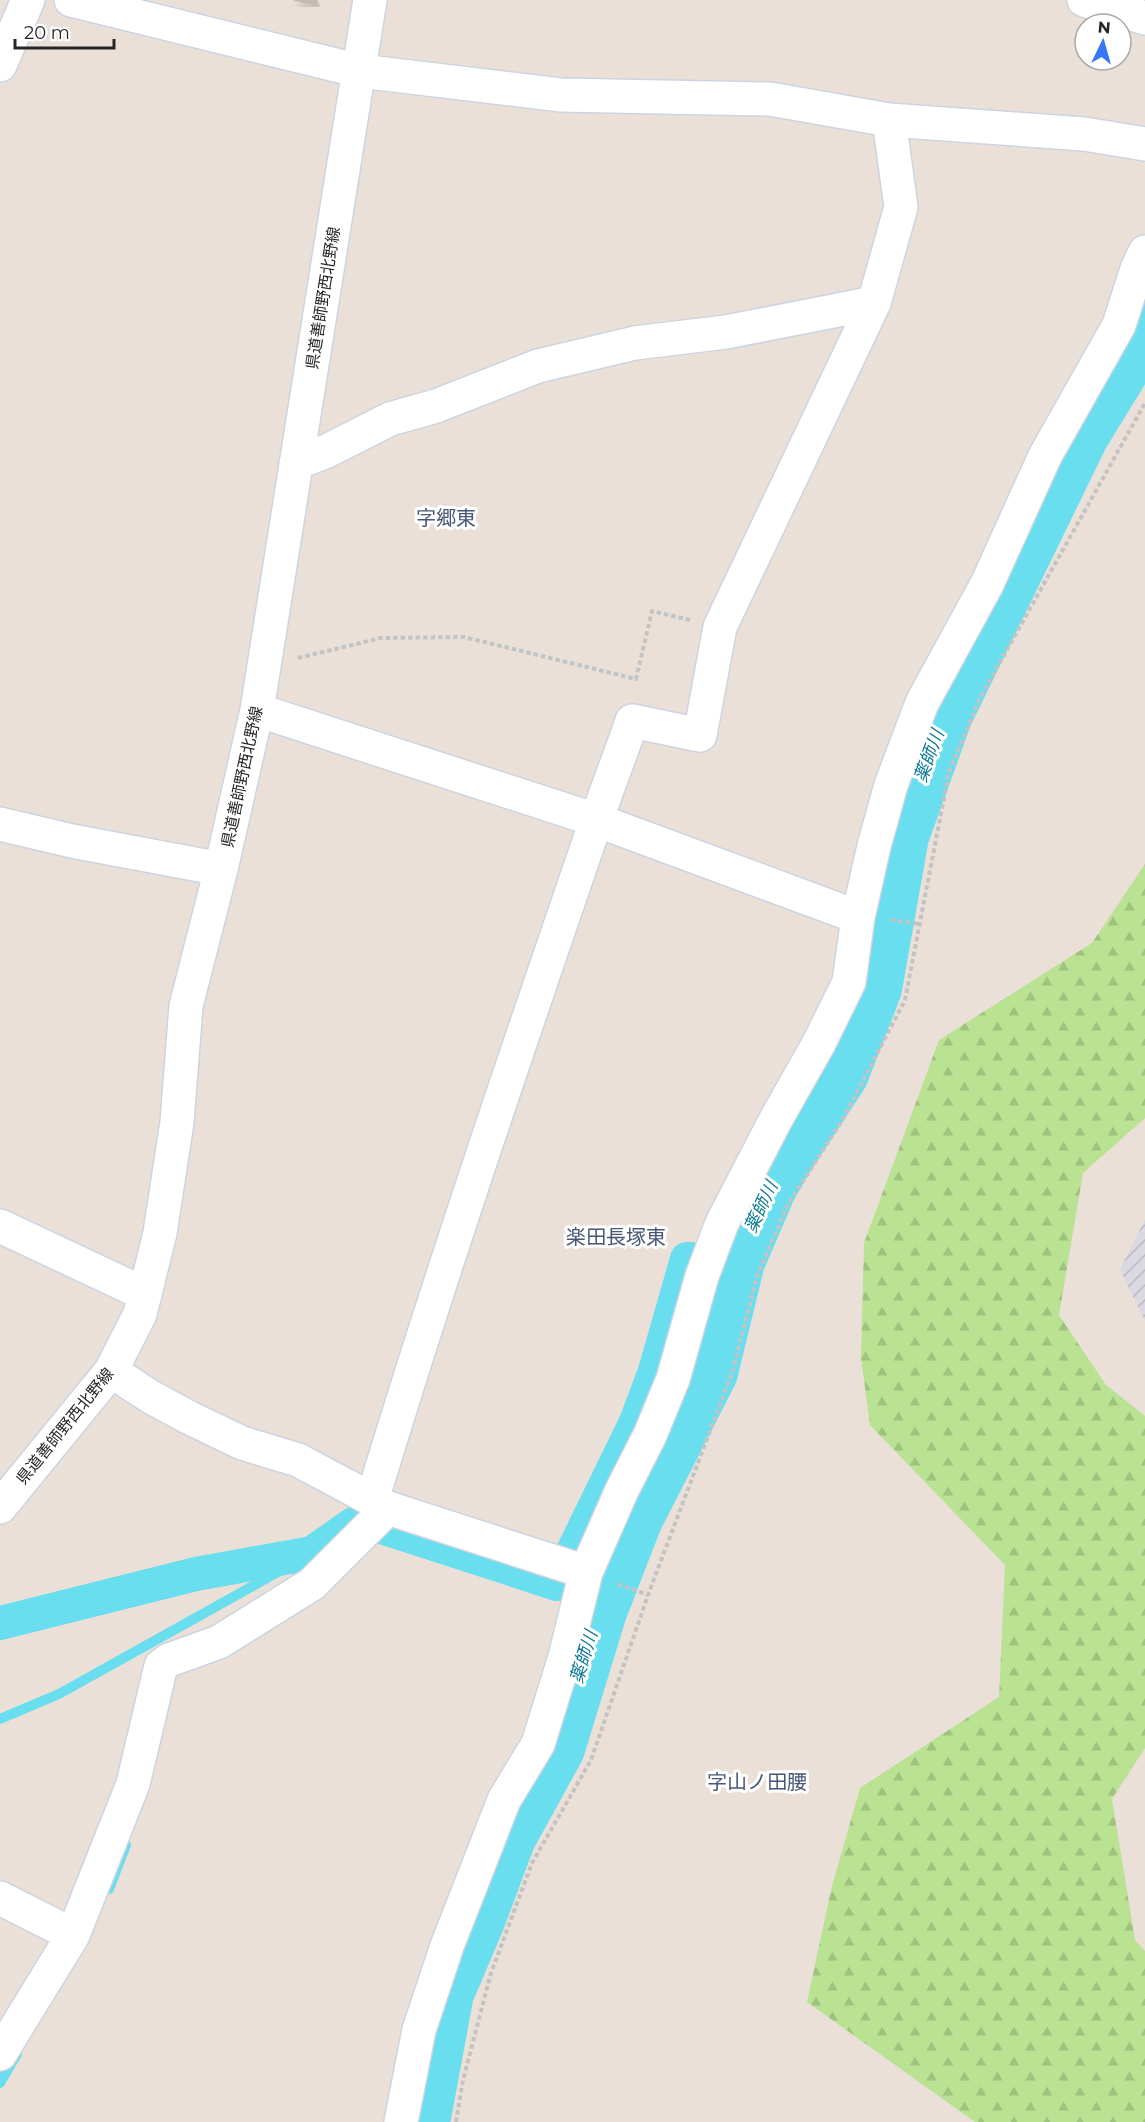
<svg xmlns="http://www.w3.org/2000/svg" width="1145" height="2122" viewBox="0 0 1145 2122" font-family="Montserrat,'Noto Sans JP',sans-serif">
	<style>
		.industrial { fill: url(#industrial-furrows) }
		.forest { fill: url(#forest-firs) }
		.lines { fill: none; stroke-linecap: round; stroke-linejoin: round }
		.stream { stroke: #69deee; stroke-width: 10 }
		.canal { stroke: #69deee; stroke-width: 34 }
		.river { stroke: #69deee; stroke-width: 58 }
		.building { fill: #c2bab5; stroke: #c5bbb2; stroke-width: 1.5; filter: url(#shadow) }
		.minor-casing { stroke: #cdd4e1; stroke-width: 36 }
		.path { stroke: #c3c3c3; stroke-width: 4; stroke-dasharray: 4.5 3; stroke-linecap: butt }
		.minor { stroke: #fff; stroke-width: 33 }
		.labels { text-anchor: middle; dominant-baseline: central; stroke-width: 6; stroke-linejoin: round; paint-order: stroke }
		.street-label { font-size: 16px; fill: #272727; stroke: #fff }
		.water-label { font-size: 18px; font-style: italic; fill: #0d7a95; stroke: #fff }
		.quarter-label { font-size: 20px; fill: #485777; stroke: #fff }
	</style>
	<defs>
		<pattern id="industrial-furrows" width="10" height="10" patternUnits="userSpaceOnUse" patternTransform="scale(1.5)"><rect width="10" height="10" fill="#dad9e2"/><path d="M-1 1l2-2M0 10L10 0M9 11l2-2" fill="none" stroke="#bbbac2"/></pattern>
		<pattern id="forest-firs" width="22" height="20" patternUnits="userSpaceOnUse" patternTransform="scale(1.5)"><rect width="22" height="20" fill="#b9e293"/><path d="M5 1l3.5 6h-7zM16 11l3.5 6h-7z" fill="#9fc27f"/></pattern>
		<filter id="shadow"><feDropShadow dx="3.5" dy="6" stdDeviation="3" flood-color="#0004"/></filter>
	</defs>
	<rect width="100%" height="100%" fill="#eae0d8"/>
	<path class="industrial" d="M1145,1219v102l-25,-51z"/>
	<path class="forest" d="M1145,864v254l-62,55 -24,142 47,70 39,31v332l-33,51 23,141 10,11v171h-170l-168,-120 24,-112 29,-102 139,-91 6,-132 -135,-140 -9,-67 3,-115 75,-203 153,-97z"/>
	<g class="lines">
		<path class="stream" d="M0,1719l59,-25 253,-141
			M109,1889l17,-44
			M0,2083l17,-29"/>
		<path class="canal" d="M0,1623l196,-49 116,-21 43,-30 8,-1 28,8 166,54 79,-162 19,-51 32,-112 49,2"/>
		<path class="river" d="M421,2122l24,-129 31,-73 31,-83 49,-89 42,-137 36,-93 75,-146 27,-111 31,-72 16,-29 57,-87 33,-85 27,-152 44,-122 136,-279 44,-72 21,-51"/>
	</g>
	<path class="building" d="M294,0h23v6z"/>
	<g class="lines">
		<defs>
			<path id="minor" d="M71,0l289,71 201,24 209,4 119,21 195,14 61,10
				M1084,0l61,18
				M0,65l28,-65
				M296,463l31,-12 63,-32 46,-13 102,-40 97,-23 91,-11 148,-29
				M257,710l339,110 262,97
				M0,824l72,17 149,28
				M0,1226l145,68
				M111,1371l40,26 37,20 54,26 56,17 90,48 198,64
				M372,1500c69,-227 146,-452 223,-676 12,-35 25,-68 37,-103l68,14 20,-108 154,-324 27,-96 -12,-87
				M0,1507l111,-136 29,-57 20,-81 17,-111 9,-116 35,-137 36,-159 113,-710
				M0,1898l73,37
				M0,2054l73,-119 60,-151 28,-118 8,-6 50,-18 93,-58 76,-76
				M401,2122l18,-92 28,-84 57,-146 34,-56 27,-87 21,-85 36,-82 28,-55 23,-56 29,-103 20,-53 54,-104 43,-76 30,-61 9,-65 16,-71 17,-61 31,-82 65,-119 58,-128 74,-131 18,-56 8,-17"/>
		</defs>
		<use href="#minor" class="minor-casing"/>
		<path class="path" d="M298,658l83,-20 83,-1 172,42 16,-68 38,9
			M891,920l29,4
			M618,1584l30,11
			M456,2122l7,-42 28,-107 41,-110 59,-103 57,-165 85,-225 24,-94 30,-70 56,-87 62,-119 44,-228 31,-74 165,-295"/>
		<use href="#minor" class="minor"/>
	</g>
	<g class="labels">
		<g class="street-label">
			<text transform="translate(323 298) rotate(-81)">県道善師野西北野線</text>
			<text transform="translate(242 777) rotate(-78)">県道善師野西北野線</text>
			<text transform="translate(65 1426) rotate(-51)">県道善師野西北野線</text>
		</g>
		<g class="water-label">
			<text transform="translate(929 756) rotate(-70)">薬師川</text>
			<text transform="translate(761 1207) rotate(-65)">薬師川</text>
			<text transform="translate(584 1657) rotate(-73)">薬師川</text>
		</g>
		<g class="quarter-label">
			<text x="446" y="518">字郷東</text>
			<text x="616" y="1237">楽田長塚東</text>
			<text x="757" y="1782">字山ノ田腰</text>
		</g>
	</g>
	<g transform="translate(1103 42) rotate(5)"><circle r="28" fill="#ffffff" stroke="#a9a9a9" stroke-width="1.5"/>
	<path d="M0-4.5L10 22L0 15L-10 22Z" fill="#3677f9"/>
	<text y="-9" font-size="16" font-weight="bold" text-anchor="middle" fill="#272727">N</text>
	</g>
	<path d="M15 39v9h99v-9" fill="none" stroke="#272727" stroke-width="3"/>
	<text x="24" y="39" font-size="18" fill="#272727" stroke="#ffffff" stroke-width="4.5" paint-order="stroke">20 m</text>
</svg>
